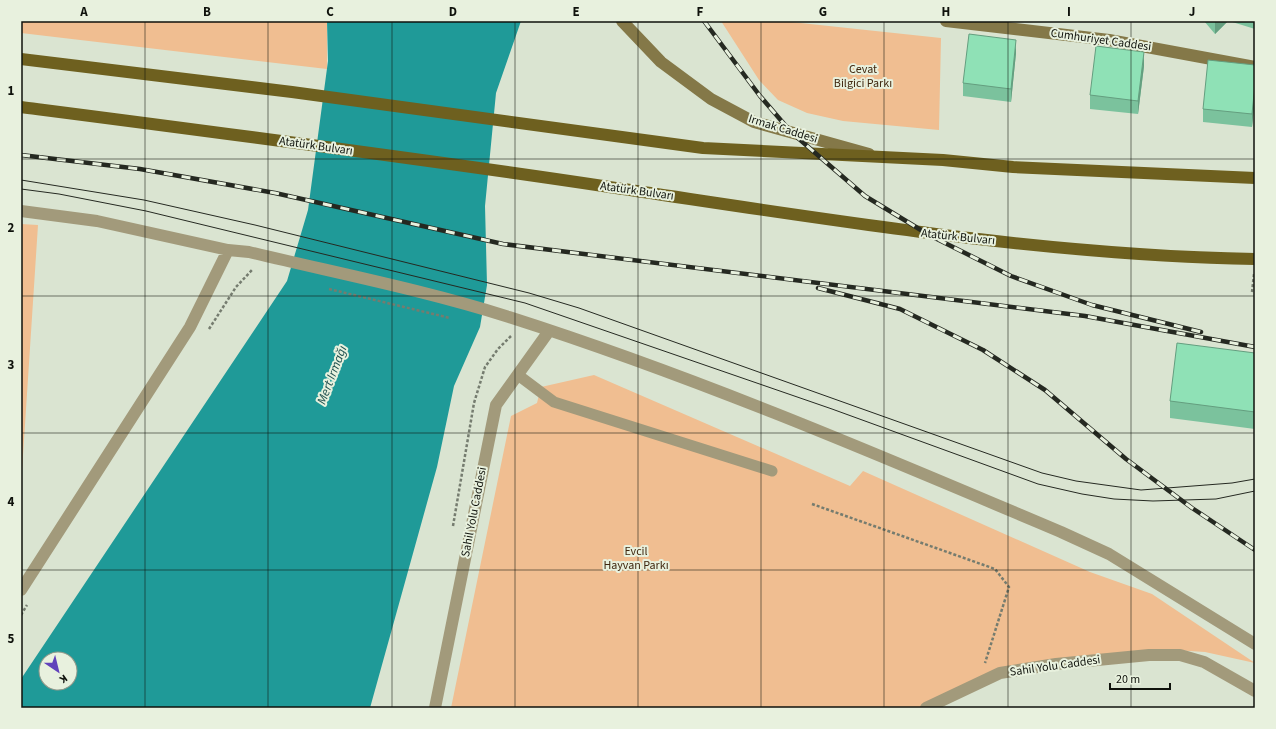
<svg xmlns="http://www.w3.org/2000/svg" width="1276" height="729" viewBox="0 0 1276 729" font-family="'Source Sans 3',sans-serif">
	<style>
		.green { fill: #f0be91 }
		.water { fill: #1f9a98; fill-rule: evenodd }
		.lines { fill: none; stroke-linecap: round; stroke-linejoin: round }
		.path { stroke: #757c6f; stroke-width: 2.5; stroke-dasharray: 3 2; stroke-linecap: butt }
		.service { stroke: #a29a7b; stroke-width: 11 }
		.minor { stroke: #a29a7b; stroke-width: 12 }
		.secondary { stroke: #847848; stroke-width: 12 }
		.primary { stroke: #6e601f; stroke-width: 12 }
		.tram { stroke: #252921; stroke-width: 1 }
		.rail-casing { stroke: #252921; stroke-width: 4.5 }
		.rail { stroke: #e8f1de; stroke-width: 3; stroke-dasharray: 9; stroke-linecap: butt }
		.wall { fill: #7bc29d }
		.shaded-wall { fill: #649e7f }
		.building { fill: #8fe1b6; stroke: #649e7f }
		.grid { fill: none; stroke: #0f120c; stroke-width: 1; stroke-opacity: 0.55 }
		.labels { text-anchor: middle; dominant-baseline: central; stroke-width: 4; stroke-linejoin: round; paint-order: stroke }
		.street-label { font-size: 12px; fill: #0f120c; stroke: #e8f1de }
		.park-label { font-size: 12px; fill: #40270f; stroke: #e8f1de }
		.water-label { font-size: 13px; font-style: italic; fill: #215150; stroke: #e8f1de }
		.neatline { fill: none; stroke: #0f120c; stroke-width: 1.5 }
		.grid-label { font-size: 13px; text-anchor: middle; font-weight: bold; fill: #0f120c }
	</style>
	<rect width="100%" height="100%" fill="#dae4d1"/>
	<path class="green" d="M21,21h306v48l-306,-36z
		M721,21h61l159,17 -2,92 -96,-9 -36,-8 -29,-13 -19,-20z
		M21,224l17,1 -17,261z
		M594,375l256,111 13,-15 227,101 62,22 103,69 -50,-11 -31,-2 -173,20 -80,38h-470l60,-292 26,-13 4,-16z"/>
	<path class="water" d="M327,21h194l-25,72 -11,113 2,79 -7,42 -26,59 -17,81 -67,241h-349v-29l266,-398 21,-71 20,-149zM46,659h24v24h-24z"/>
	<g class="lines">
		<path class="path" d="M329,289l121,29
			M1252,292l2,-18
			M209,329l27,-42 16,-17
			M812,504l183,65 14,18 -24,76
			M453,526l21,-123 11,-36 13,-18 14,-14
			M21,615l6,-10"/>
		<path class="service" d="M518,375l36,27 218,69"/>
		<path class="minor" d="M21,211l76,10 131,29 21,2c87,21 175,38 260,65 188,60 370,138 552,215l48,22 146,90
			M21,590l169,-263 38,-77
			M435,708l61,-303 53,-74
			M926,708l74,-35 56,-9 93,-9h31l24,7 51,29"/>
		<path class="secondary" d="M622,21l39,41 50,37 43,23 115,32
			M946,21l163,19 146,27"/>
		<path class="primary" d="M21,59l271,33 411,56 240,12 70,7 242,11
			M21,107c194,25 389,50 582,79 217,32 433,69 652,73"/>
		<path class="tram" d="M21,180l123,20 111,25 274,68 50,15 463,165 34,8 65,9 91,-7 23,-4
			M21,189l38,5 87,17 379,92 307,106 206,75 44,10 32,5 39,2 63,-2 39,-8"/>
		<defs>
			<path id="rail" d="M704,21l56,75 31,36 74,64 64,39 82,41 81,29 109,27
				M21,155l119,14 135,24 228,51 582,72 170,31
				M818,288l82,21 83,41 62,40 81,69 66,49 63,42"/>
		</defs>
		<use href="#rail" class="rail-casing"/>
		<use href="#rail" class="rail"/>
	</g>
	<path class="wall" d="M1204,21h24l-13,13z
		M1229,21h26v8z
		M1016,53l-5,49 -48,-6v-13z
		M1255,65v32l-3,30 -49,-5v-13z
		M1144,66l-6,48 -48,-5v-14z
		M1255,353v76l-85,-11v-17z"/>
	<path class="shaded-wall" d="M1215,21h13l-13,13z
		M1016,40v13l-5,49v-13z
		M1144,52v14l-6,48v-13z
		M1255,84v13l-3,30v-13z"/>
	<path class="building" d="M969,34l47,6 -5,49 -48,-6z
		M1096,46l48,6 -6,49 -48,-6z
		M1208,60l47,5v19l-3,30 -49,-5z
		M1177,343l78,10v59l-85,-11z"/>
	<path class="grid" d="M145,21v687M268,21v687M392,21v687M515,21v687M638,21v687M761,21v687M884,21v687M1008,21v687M1131,21v687M21,159h1234M21,296h1234M21,433h1234M21,570h1234"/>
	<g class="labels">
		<g class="street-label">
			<text transform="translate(1101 40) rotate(8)">Cumhuriyet Caddesi</text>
			<text transform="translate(783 129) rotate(17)">Irmak Caddesi</text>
			<text transform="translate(316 146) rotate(8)">Atatürk Bulvarı</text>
			<text transform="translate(637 191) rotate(8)">Atatürk Bulvarı</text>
			<text transform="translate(958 237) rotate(6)">Atatürk Bulvarı</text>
			<text transform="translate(474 512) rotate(-79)">Sahil Yolu Caddesi</text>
			<text transform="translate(1055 666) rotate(-8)">Sahil Yolu Caddesi</text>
		</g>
		<g class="park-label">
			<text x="863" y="69">Cevat<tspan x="863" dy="14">Bilgici Parkı</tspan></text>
			<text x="636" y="551">Evcil<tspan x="636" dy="14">Hayvan Parkı</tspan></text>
		</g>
		<g class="water-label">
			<text transform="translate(332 375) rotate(-69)">Mert Irmağı</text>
		</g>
	</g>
	<rect width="1276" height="729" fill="none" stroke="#e8f1de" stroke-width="44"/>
	<g transform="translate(58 671) rotate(145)"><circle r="19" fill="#e8f1de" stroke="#91988a"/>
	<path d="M0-3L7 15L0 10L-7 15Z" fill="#6142bb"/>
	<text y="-6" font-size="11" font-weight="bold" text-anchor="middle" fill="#0f120c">K</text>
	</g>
	<path d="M1110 683v6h60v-6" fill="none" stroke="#0f120c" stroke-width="2"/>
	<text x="1116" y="683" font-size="12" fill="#0f120c" stroke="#e8f1de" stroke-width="3" paint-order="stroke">20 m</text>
	<rect x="22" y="22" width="1232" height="685" class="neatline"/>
	<g class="grid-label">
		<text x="84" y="16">A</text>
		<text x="207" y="16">B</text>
		<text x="330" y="16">C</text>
		<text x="453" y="16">D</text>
		<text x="576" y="16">E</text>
		<text x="700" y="16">F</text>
		<text x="823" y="16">G</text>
		<text x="946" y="16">H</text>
		<text x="1069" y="16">I</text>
		<text x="1192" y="16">J</text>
		<text x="11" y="95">1</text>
		<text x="11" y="232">2</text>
		<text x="11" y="369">3</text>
		<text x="11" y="506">4</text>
		<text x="11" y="643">5</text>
	</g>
</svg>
